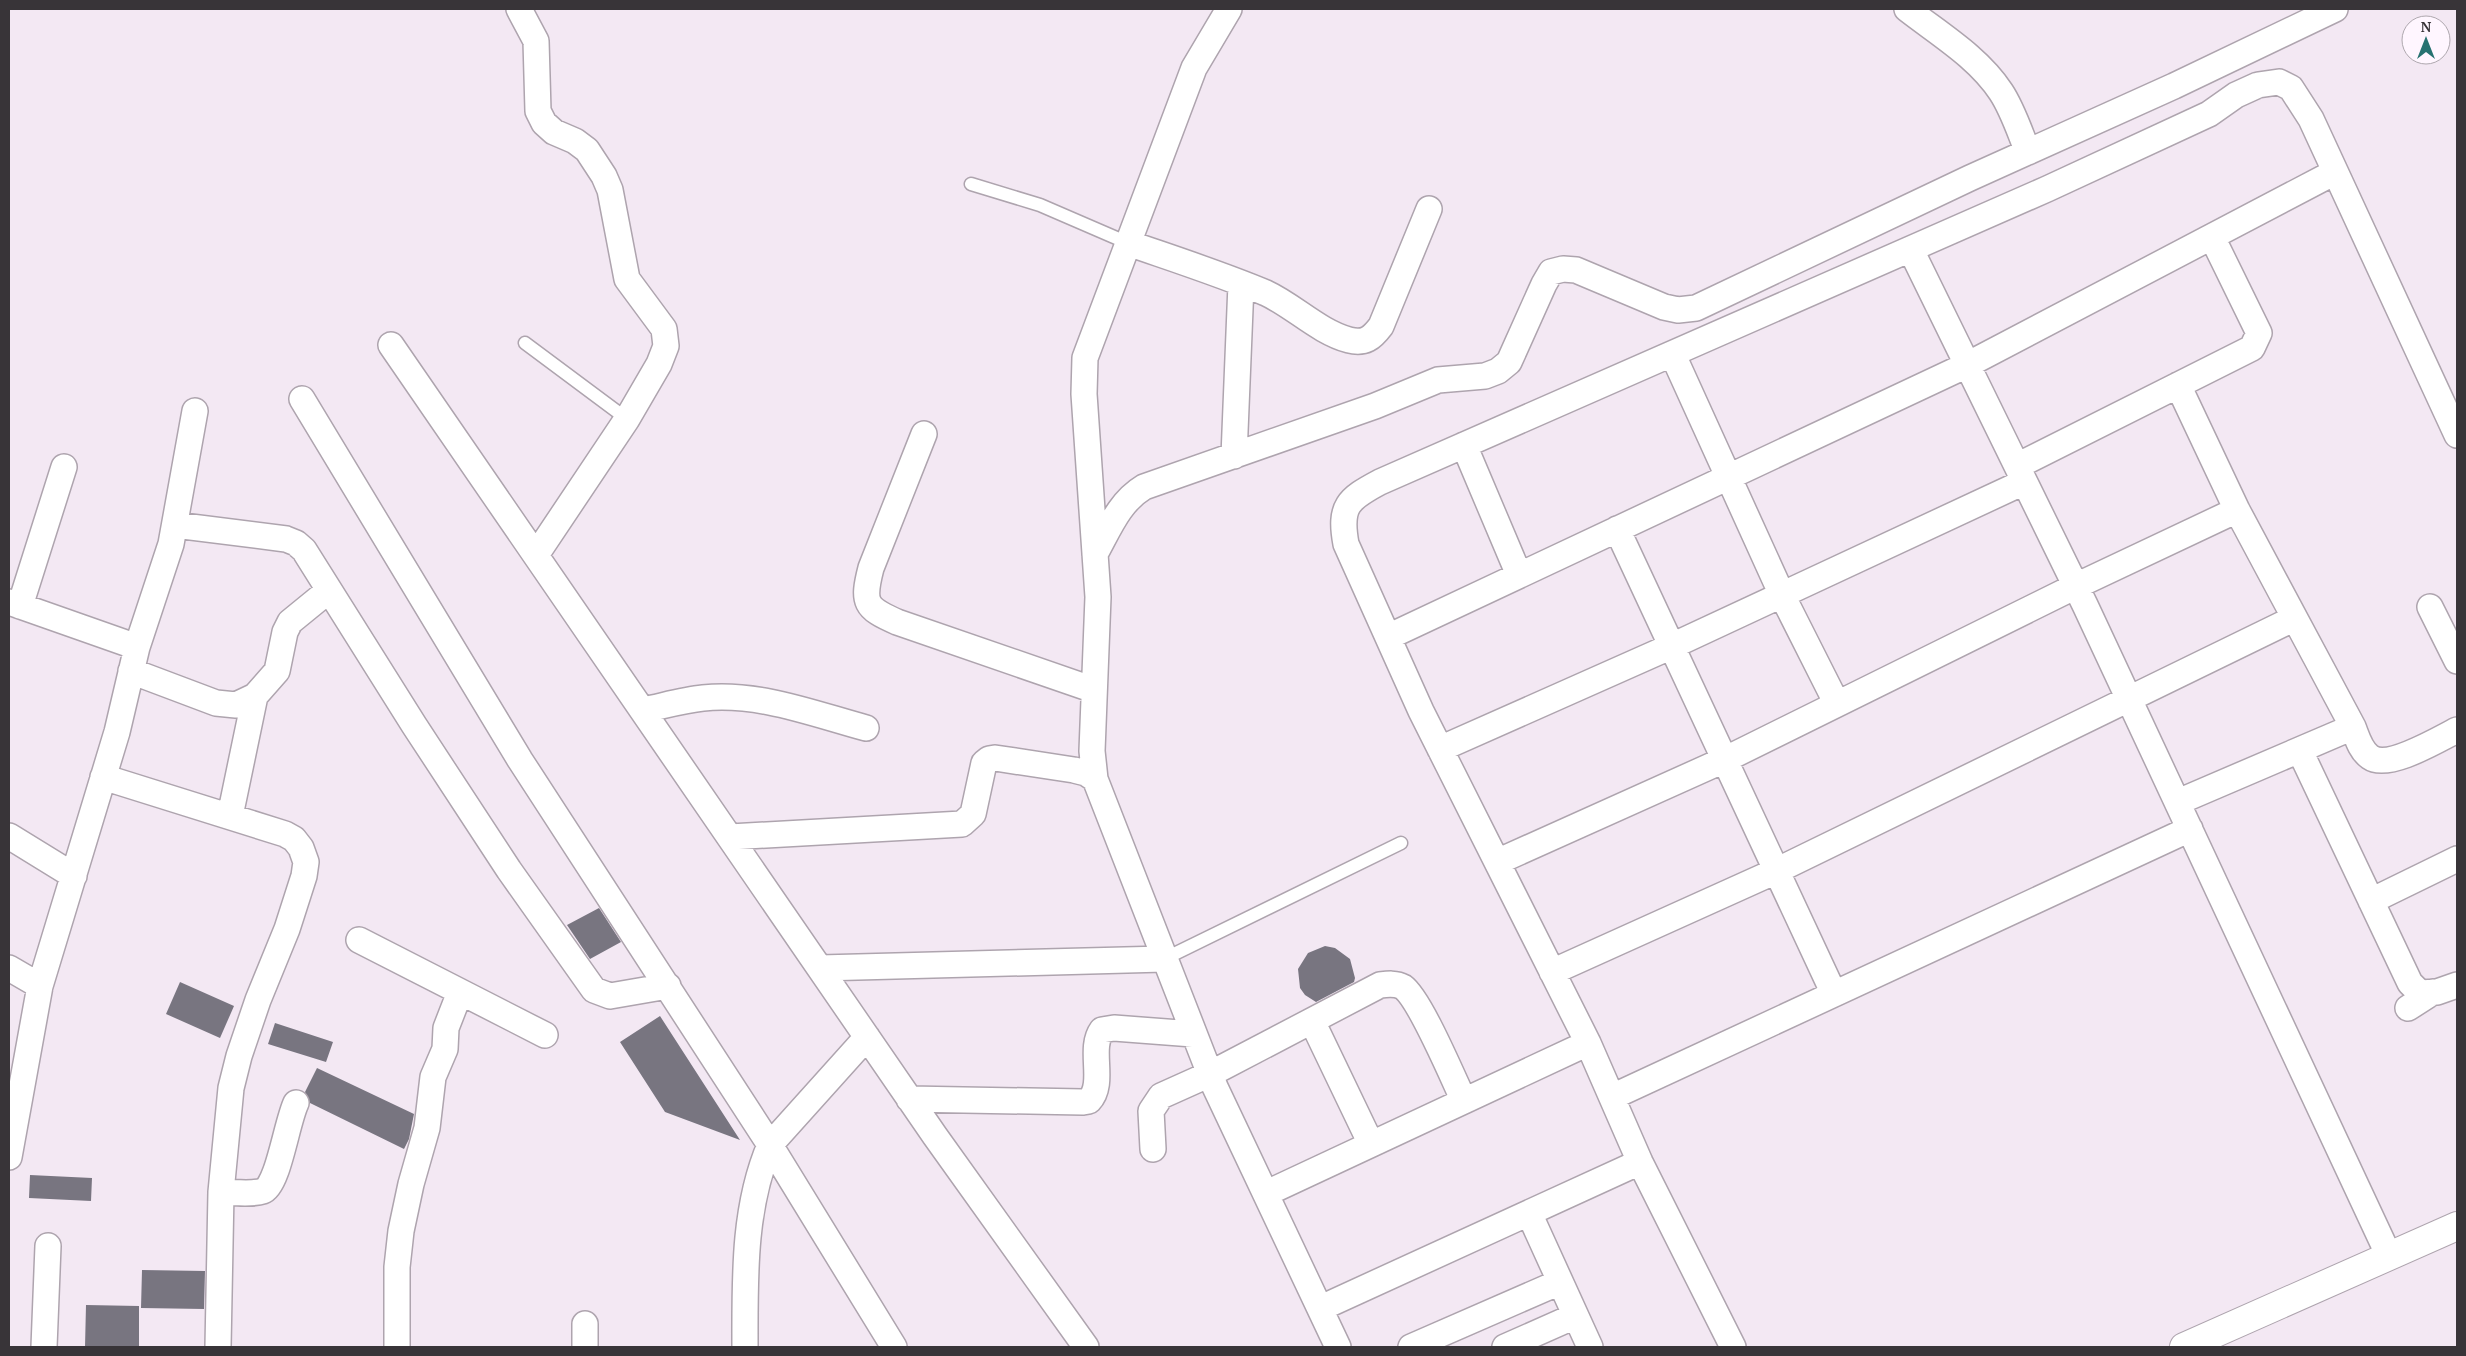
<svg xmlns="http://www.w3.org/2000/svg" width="2466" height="1356" viewBox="0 0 2466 1356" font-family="'PT Serif',serif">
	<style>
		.building { fill: #787580 }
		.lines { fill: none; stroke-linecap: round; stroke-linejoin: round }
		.service-casing { stroke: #aea4ae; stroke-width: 15 }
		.minor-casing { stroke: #aea4ae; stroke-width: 28 }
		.tertiary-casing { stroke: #aea4ae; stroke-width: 30 }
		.service { stroke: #fff; stroke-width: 12 }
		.minor { stroke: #fff; stroke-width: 25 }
		.tertiary { stroke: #fff; stroke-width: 28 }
	</style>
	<rect width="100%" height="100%" fill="#f3e8f3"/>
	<path class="building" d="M599,908l22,34 -31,17 -23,-34z
		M1325,946l10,2 15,11 5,19 -1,4 -38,20 -11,-7 -5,-7 -2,-19 10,-16z
		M180,982l54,24 -14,32 -54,-24z
		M660,1016l80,124 -75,-28 -45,-70z
		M275,1023l58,19 -7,20 -58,-18z
		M317,1068l97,46 -5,25 -5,10 -94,-46 -5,-11z
		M30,1175l62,3 -1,23 -62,-3z
		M142,1270l63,1 -1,38 -63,-1z
		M86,1305l53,1v41h-54z"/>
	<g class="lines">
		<defs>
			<path id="service" d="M971,184l69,21 88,38
				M525,343l102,76
				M1164,959l237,-116"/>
			<path id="minor" d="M519,9l17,32 2,70 6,12 10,9 21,9 12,9 17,26 6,14 17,89 37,50 2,17 -7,18 -32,55 -91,136
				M1229,9l-35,59 -109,290 -1,36 14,203 -6,154 3,28 7,18 113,290 123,260
				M1907,9c32,25 71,48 94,83 12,18 19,41 27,60
				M1128,243c46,16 93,31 138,50 28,13 53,39 83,47 16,4 23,-2 32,-14l48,-117
				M1911,250l174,355 304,651
				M391,345l544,791 151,211
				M1673,355l109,240 55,109
				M2178,385l59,125 116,217c4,10 7,23 17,30 18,13 69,-18 87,-27
				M302,399l218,361 250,385 124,202
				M924,434l-53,134c-9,35 -6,40 26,54l197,68
				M1464,445l55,130
				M1234,456l7,-172
				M2017,466l235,-118 7,-15 -47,-96
				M175,525l111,14 10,4 8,7 110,175 95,145 85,120 16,6 58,-10
				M1617,529l217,465
				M1095,554c14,-25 24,-52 49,-67l231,-81 63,-26 47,-4 13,-5 11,-9 35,-78 7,-12 12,-3 13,1 88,37 14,3 18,-2 274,-130 204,-92 161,-77
				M9,602l128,45
				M20,606l44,-139
				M2430,607l27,54
				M1388,637l579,-272 368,-193
				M131,671l85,32 20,2 19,-9 22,-25 8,-39 5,-10 38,-31
				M643,710c20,-4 40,-10 60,-12 55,-6 111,16 163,30
				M1440,749l232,-103 352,-164
				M2300,751l110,232 10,10 17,-1 20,-7
				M103,777l182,57 9,5 7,9 5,14 -2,14 -17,53 -29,71 -19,56 -8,32 -10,104 -3,155
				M2178,802l175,-75
				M230,816l25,-120
				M9,836l65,40
				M730,837l232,-13 11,-10 11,-51 5,-4 6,-1 79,12 12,3 9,6
				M1497,862l227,-102 352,-174 161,-76
				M2371,901l86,-42
				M359,940l186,95
				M9,968l31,18
				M820,968l344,-9
				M1552,972l224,-101 517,-252
				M2408,1008l25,-16
				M1312,1021l59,123
				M1612,1097l578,-268
				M909,1099l174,3 6,-1c17,-18 -1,-52 13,-71l12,-2 79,6
				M1153,1149l-2,-38 10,-15 49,-22 170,-89c8,-1 16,-2 23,2 17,12 50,91 61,114
				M9,1157l31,-171 77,-254 20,-85 34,-103 24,-133
				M221,1192c13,0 30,3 42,-1 15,-5 24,-70 33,-88
				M1267,1193l321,-150
				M1529,1213l61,134
				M1321,1308l319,-146
				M585,1324v23
				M44,1347l4,-101
				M397,1347v-80l4,-36 10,-47 16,-56 6,-51 12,-28 1,-21 14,-36
				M745,1347c0,-68 -2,-139 25,-202l97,-108
				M1411,1347l149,-65
				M1505,1347l70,-31
				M1733,1347l-93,-185 -52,-119 -167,-332 -75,-167c-7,-38 2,-45 34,-62l667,-293 162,-75 27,-19 22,-10 21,-3 12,6 20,31 146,316"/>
			<path id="tertiary" d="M2184,1347l273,-121"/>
		</defs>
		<use href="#service" class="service-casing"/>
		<use href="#minor" class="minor-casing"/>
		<use href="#tertiary" class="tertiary-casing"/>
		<use href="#service" class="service"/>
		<use href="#minor" class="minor"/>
		<use href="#tertiary" class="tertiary"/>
	</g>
	<rect width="2466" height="1356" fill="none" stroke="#383438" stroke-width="20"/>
	<g transform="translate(2426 40)"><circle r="24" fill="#fff6ff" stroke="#afa8af"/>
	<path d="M0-4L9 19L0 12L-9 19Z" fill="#277271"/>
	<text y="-8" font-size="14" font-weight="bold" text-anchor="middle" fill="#383438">N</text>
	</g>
</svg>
